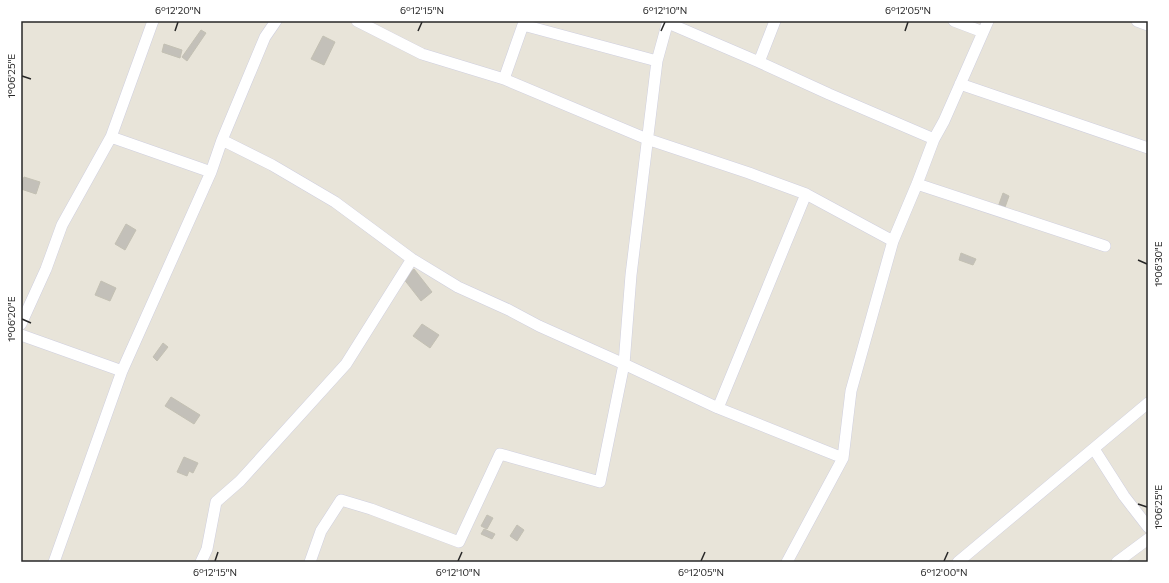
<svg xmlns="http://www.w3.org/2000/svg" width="1169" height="583" viewBox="0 0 1169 583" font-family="Commissioner,sans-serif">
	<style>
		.building { fill: #c3c0b9; stroke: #c3c0b3 }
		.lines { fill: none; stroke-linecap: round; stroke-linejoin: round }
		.minor-casing { stroke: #cfcfdf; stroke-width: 12 }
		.minor { stroke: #fff; stroke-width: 11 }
		.ticks { fill: none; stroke: #272727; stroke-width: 1.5 }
		.neatline { fill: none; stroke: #272727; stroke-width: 1.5 }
		.ticks-label { font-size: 10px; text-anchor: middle; fill: #272727 }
	</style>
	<rect width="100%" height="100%" fill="#e8e4d9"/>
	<path class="building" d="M201,30l5,3 -19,28 -5,-4z
		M323,36l12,6 -11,23 -13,-6z
		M164,44l18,6 -2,8 -18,-6z
		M24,177l16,5 -4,12 -15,-5v-3z
		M1003,193l6,3 -5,14 -6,-3z
		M126,224l10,6 -11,20 -10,-6z
		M961,253l15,6 -3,6 -14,-5z
		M414,269l18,23 -11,9 -18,-23z
		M101,281l15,7 -6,13 -15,-6z
		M422,324l17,11 -9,13 -17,-12z
		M163,343l5,4 -11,14 -4,-4z
		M171,397l29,18 -6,9 -29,-18z
		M184,457l14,6 -5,10 -4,-2 -2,5 -10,-4z
		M487,515l6,3 -6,11 -6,-3z
		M517,525l7,5 -7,11 -7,-5z
		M484,529l11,5 -3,5 -11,-5z"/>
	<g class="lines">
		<defs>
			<path id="minor" d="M357,21l65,33 82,25 143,60 102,34 57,21
				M954,21l29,11
				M1137,21l11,4
				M668,23l91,39 70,32 105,45
				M759,62l16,-41
				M504,79l19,-54 134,36
				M960,84l188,64
				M111,137l100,35
				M917,184l188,62
				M412,259l46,28 51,23 30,16 85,38 94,44 125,50
				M21,324l25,-55 16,-44 49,-88 42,-116
				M21,335l101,36
				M718,408l88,-214 87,47
				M1094,449l30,47 24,31
				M54,562l68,-191 89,-199 11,-32
				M201,562l6,-13 9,-47 24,-21 106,-117 66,-105 -77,-57 -63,-37 -50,-25 43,-103 11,-16
				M310,562l11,-31 20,-31 30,9 88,33 41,-88 100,28 24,-118 7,-89 26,-214 11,-40
				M787,562l56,-104 8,-67 42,-150 24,-57 17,-45 10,-18 44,-100
				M958,562l190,-159
				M1117,562l31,-23"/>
		</defs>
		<use href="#minor" class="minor-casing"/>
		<use href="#minor" class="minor"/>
	</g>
	<path class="ticks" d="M175,31l3,-9M418,31l4,-9M661,31l4,-9M905,31l3,-9M22,76l9,3M1138,260l9,4M22,319l9,4M1138,504l9,3M215,561l3,-9M458,561l4,-9M701,561l4,-9M944,561l4,-9"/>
	<rect width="1169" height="583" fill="none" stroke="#ffffff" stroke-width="44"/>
	<rect x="22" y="22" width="1125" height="539" class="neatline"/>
	<g class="ticks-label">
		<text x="178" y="14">6°12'20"N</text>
		<text x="422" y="14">6°12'15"N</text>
		<text x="665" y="14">6°12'10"N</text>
		<text x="908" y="14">6°12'05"N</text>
		<text transform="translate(11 76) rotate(-90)" y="4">1°06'25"E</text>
		<text transform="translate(1158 264) rotate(-90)" y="4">1°06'30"E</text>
		<text transform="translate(11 319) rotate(-90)" y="4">1°06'20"E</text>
		<text transform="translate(1158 507) rotate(-90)" y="4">1°06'25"E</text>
		<text x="215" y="576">6°12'15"N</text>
		<text x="458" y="576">6°12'10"N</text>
		<text x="701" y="576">6°12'05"N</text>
		<text x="944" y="576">6°12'00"N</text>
	</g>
</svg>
